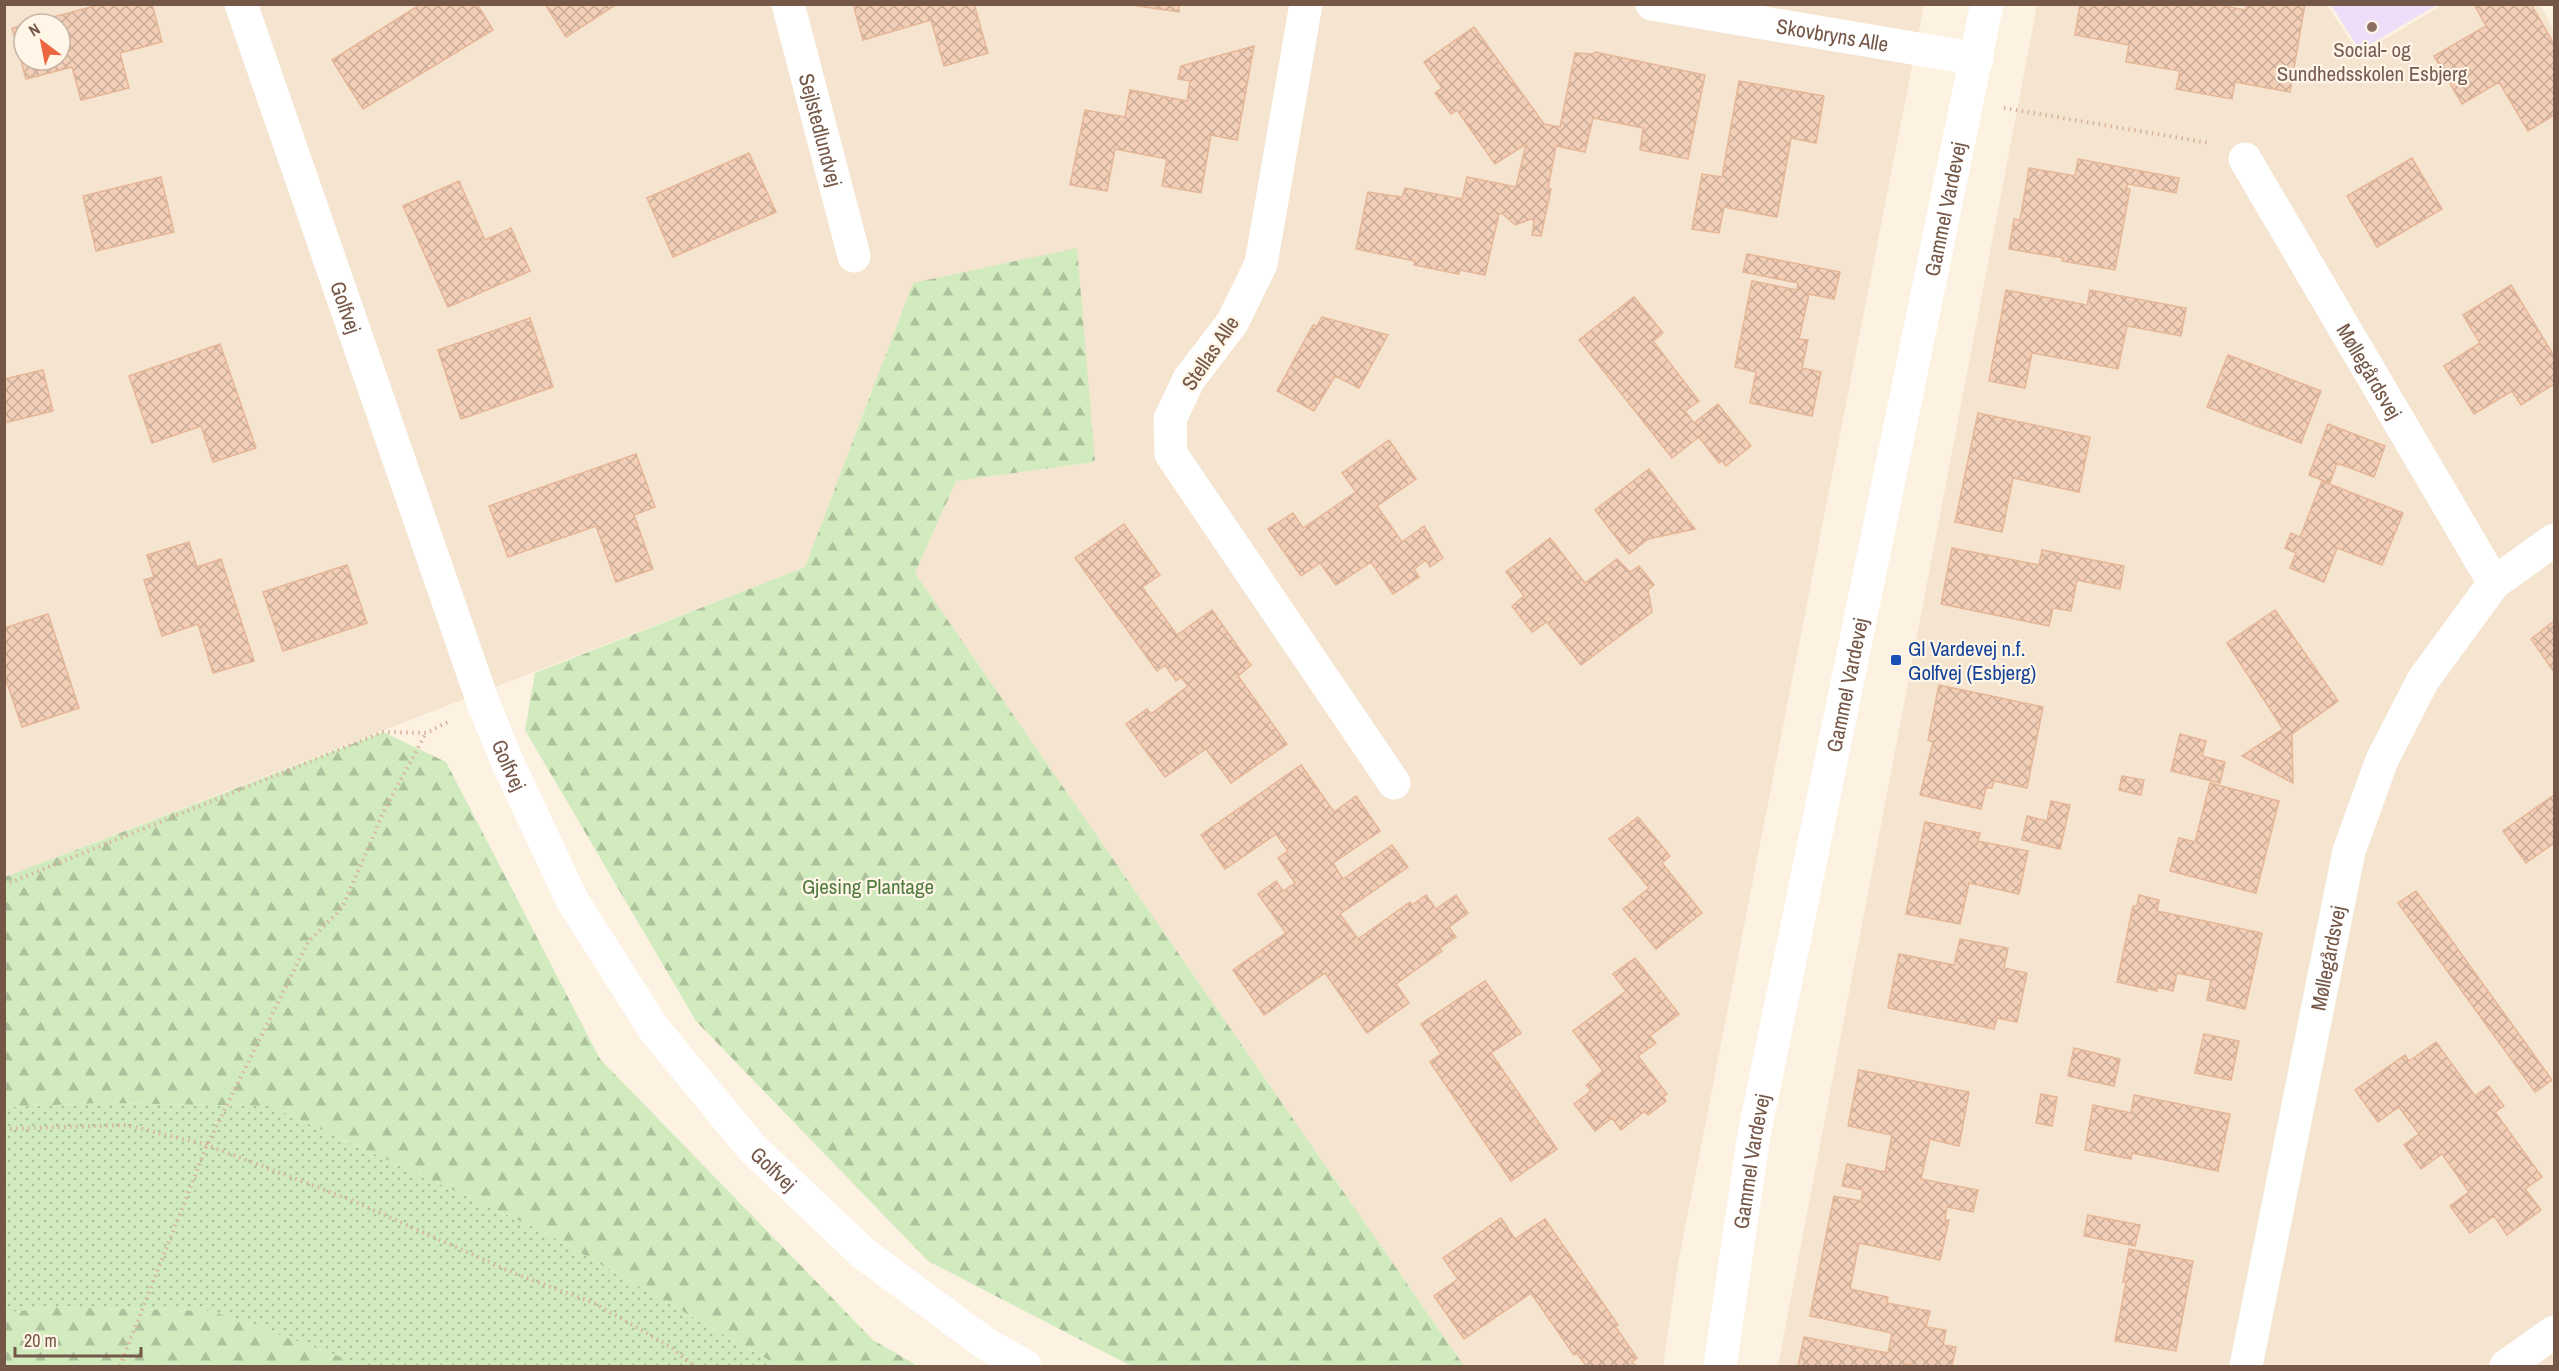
<svg xmlns="http://www.w3.org/2000/svg" width="2559" height="1371" viewBox="0 0 2559 1371" font-family="'Archivo Narrow',sans-serif">
	<style>
		.residential { fill: #f5e4cf; fill-rule: evenodd }
		.education { fill: #efdef9 }
		.green { fill: url(#green-dots) }
		.forest { fill: url(#forest-firs) }
		.building { fill: url(#building-cross-hatch); stroke: #e6b697; stroke-width: 1.5 }
		.lines { fill: none; stroke-linecap: round; stroke-linejoin: round }
		.path { stroke: #d8b39b; stroke-width: 4; stroke-dasharray: 1.5 4.5; stroke-linecap: butt }
		.minor { stroke: #fff; stroke-width: 33 }
		.tertiary { stroke: #fff; stroke-width: 33 }
		.education-dot { fill: #8d6e63; stroke: #fff6e8; stroke-width: 2 }
		.transit-dot { fill: #1a4fb4; stroke: #fff6e8; stroke-width: 2 }
		.labels { text-anchor: middle; dominant-baseline: central; stroke-width: 4.5; stroke-linejoin: round; paint-order: stroke }
		.street-label { font-size: 21px; fill: #755747; stroke: #fff6e8 }
		.education-label { font-size: 21px; fill: #785e54; stroke: #fff6e8 }
		.transit-label { font-size: 21px; fill: #164399; stroke: #fff6e8; text-anchor: start }
		.park-label { font-size: 21px; fill: #507b3f; stroke: #fff6e8 }
	</style>
	<defs>
		<pattern id="green-dots" width="8" height="8" patternUnits="userSpaceOnUse" patternTransform="scale(1.5)"><rect width="8" height="8" fill="#d1ebbf"/><path d="M2 2h.1M6 6h.1" fill="none" stroke="#aec19d" stroke-width="1.8" stroke-linecap="round"/></pattern>
		<pattern id="forest-firs" width="22" height="20" patternUnits="userSpaceOnUse" patternTransform="scale(1.5)"><rect width="22" height="20" fill="#d1ebbf"/><path d="M5 1l3.5 6h-7zM16 11l3.5 6h-7z" fill="#aec19d"/></pattern>
		<pattern id="building-cross-hatch" width="8" height="8" patternUnits="userSpaceOnUse" patternTransform="scale(1.5)"><rect width="8" height="8" fill="#f3cfb7"/><path d="M0 0l8 8M0 8l8-8" fill="none" stroke="#c9ab97"/></pattern>
	</defs>
	<rect width="100%" height="100%" fill="#fdf2e1"/>
	<path class="residential" d="M5,5h1919l-246,1259 -15,102h-199l-549,-793 41,-92 139,-19 -182,-179 -108,284 -800,310zM24,24h36v36h-36z
		M2037,5h290l32,49 84,-49h97l14,25v1336h-776z"/>
	<path class="education" d="M2331,5h106l-77,45z"/>
	<path class="green" d="M102,1103l168,3 272,125 237,135h-413l-154,-55 -160,-4 -47,6 -1,-206z"/>
	<path class="forest" d="M1077,248l18,214 -139,19 -41,92 549,793h-333l-203,-105 -232,-240 -171,-291 10,-57 270,-106 108,-284z
		M383,732l63,30 154,297 273,281 45,26h-139l-237,-135 -272,-125 -168,-3 -97,4v-230z
		M52,1307l160,4 154,55h-361v-53z"/>
	<path class="building" d="M102,4h50l10,38 -42,11 9,35 -48,12 -9,-33 -46,12 -14,-51 12,-3v35h36v-36h-33z
		M421,4h56l16,26 -130,79 -31,-49z
		M545,4h72l-51,33z
		M853,4h121l14,49 -44,13 -13,-46 -68,20z
		M1124,4h55v8z
		M2080,4h133l33,6 1,-6h58l-15,88 -55,-10 -3,17 -56,-10 4,-18 -54,-9 3,-17 -54,-10z
		M2474,4h57l23,40v71l-26,16 -29,-49 -37,22 -28,-48 52,-30z
		M1474,27l70,97 16,3 15,-74 18,1 2,-2 110,23 -17,84 -48,-9 3,-22 -50,-10 -8,34 -29,-6 -8,42 3,1 -10,47 -9,-1 2,-15 -3,-1 -16,6 -12,-11h-4l-14,61 -25,-5 -1,4 -45,-9 1,-4 -59,-12 12,-57 34,5 3,-9 57,11 5,-22 49,10 10,-43 -31,20 -38,-54 -6,4 -16,-21 7,-5 -18,-26z
		M1254,46l-17,94 -26,-5 -10,58 -39,-7 5,-27 -52,-10 -8,42 -37,-6 15,-75 40,7 5,-27 57,11 3,-20 -12,-2 3,-13z
		M1739,81l85,15 -8,47 -25,-5 -14,79 -53,-10 -5,26 -27,-4 10,-55 20,3z
		M749,153l27,59 -103,45 -26,-59z
		M2412,158l30,51 -65,38 -30,-51z
		M2078,159l101,19 -3,15 -48,-9 -2,4 4,1 -15,81 -53,-9 1,-3 -54,-9 5,-30 6,1 9,-52 46,8z
		M161,177l13,55 -78,19 -13,-55z
		M459,181l26,59 26,-12 19,43 -82,36 -45,-101z
		M1747,254l93,18 -6,27 -25,-5 -10,45 9,1 -6,28 19,4 -9,44 -62,-13 6,-31 -21,-5 17,-86 45,9 1,-7 -55,-11z
		M2511,285l43,71v28l-33,21 -9,-14 -38,23 -30,-48 36,-23 -17,-28z
		M2006,290l81,15 3,-15 96,18 -5,28 -54,-10 -9,43 -86,-16 -7,35 -36,-7z
		M1634,297l29,36 -10,8 46,60 -14,10 9,12 24,-19 33,42 -25,20 -4,-5 -3,2 -20,-26 -27,21 -93,-118z
		M1322,317l66,18 -29,53 -24,-12 -21,35 -37,-20 36,-66 4,1z
		M530,318l23,69 -92,32 -23,-69z
		M220,344l36,104 -43,14 -12,-36 -49,17 -23,-67z
		M2228,355l93,36 -20,52 -94,-36z
		M43,370l10,41 -49,12v-44z
		M1978,413l112,24 -11,55 -66,-14 -11,54 -47,-10z
		M2328,424l57,22 -11,31 -37,-14 -7,20 -21,-8z
		M1389,440l27,39 -39,27 25,36 22,-16 19,32 -13,9 -4,-7 -12,9 5,8 -26,17 -22,-32 -35,23 -16,-22 -19,13 -33,-47 25,-16 10,15 53,-36 -14,-19z
		M636,454l19,53 -21,8 19,54 -37,13 -20,-56 -88,31 -19,-51z
		M1649,469l46,60 -47,10 -19,15 -34,-44z
		M2322,481l81,32 -21,52 -45,-17 -13,34 -34,-14 6,-15 -11,-5 6,-15 9,4z
		M1124,524l36,51 -18,12 35,48 35,-25 39,55 -13,11 49,68 -56,39 -25,-34 -41,28 -39,-53 21,-15 4,5 37,-28 -7,-9 -5,4 -11,-16 -8,6 -82,-113z
		M1550,538l35,45 32,-24 13,13 9,-6 15,19 -6,5 4,22 -71,53 -34,-43 -15,10 -20,-26 12,-10 -18,-24z
		M189,542l8,25 24,-8 33,102 -41,12 -15,-49 -36,12 -18,-56 10,-3 -7,-22z
		M1952,548l87,17 3,-15 82,16 -4,23 -43,-9 -6,31 -18,-3 -4,18 -108,-22z
		M347,565l20,58 -84,28 -20,-59z
		M2275,610l63,91 -46,33 1,49 -51,-27 41,-27 -56,-86z
		M48,614l31,94 -57,19 -18,-53v-46z
		M2554,621v51l-23,-33z
		M1939,685l104,22 -16,81 -33,-7 -2,7h-6l-5,21 -61,-14 13,-53 -5,-2z
		M2180,734l26,7 -4,15 23,6 -5,21 -49,-12z
		M1301,765l33,47 22,-16 24,35 -47,32 10,16 49,-34 16,22 -68,47 18,25 52,-37 2,3 14,-10 10,14 20,-14 12,18 -19,14 7,10 -16,11 2,3 -46,33 13,19 -42,30 -42,-60 -61,42 -31,-45 53,-37 -28,-39 18,-13 7,10 12,-8 -17,-25 10,-7 -12,-17 -51,35 -24,-34z
		M2122,776l22,4 -3,15 -22,-5z
		M2210,783l69,18 -23,92 -86,-22 9,-33 16,4z
		M2554,795v48l-28,20 -23,-32z
		M2051,801l19,4 -10,44 -38,-9 5,-24 20,5z
		M1638,817l32,39 -8,7 40,50 -46,36 -33,-40 26,-21 -40,-49z
		M1925,822l55,11 -2,8 50,10 -9,43 -50,-11 -9,41 -54,-10z
		M2416,891l136,189 -17,12 -137,-189z
		M2139,895l20,5 -2,11 105,22 -17,76 -38,-9 4,-20 -34,-7 -4,18 -16,-4v4l-40,-9 16,-76h4z
		M1960,939l48,9 -4,20 23,5 -10,49 -20,-4 -3,11 -106,-21 11,-54 55,11z
		M1635,958l44,56 -29,22 6,7 -18,13 29,38 -4,2 3,5 -18,14 -3,-4 -24,19 -9,-12 -17,13 -21,-27 17,-13 -5,-6 17,-14 -30,-40 53,-40 -13,-17z
		M1485,981l36,52 -30,20 66,96 -46,32 -81,-119 11,-8 -20,-30z
		M2204,1034l35,7 -8,39 -36,-7z
		M2436,1042l39,54 14,-10 15,20 -9,6 47,65 -17,12 16,21 -34,25 -13,-19 -24,17 -20,-27 19,-14 -27,-38 -21,15 -17,-24 15,-11 -20,-27 -21,15 -23,-32 50,-35 4,6z
		M2074,1048l46,11 -6,27 -46,-10z
		M1859,1070l110,22 -10,54 -29,-7 -9,40 57,11 -5,22 -26,-5 -2,13h4l-9,40 -81,-17 -9,46 38,8 -1,6 43,8 -4,16 20,3 -3,15 13,2 -4,19h-33l-13,-2 -1,2h-107l6,-29 84,16 4,-20 -82,-17 24,-120 27,5 2,-11 -21,-4 5,-22 38,8 7,-37 -44,-9z
		M2041,1094l16,3 -5,29 -16,-3z
		M2134,1095l96,19 -12,57 -86,-18 -1,6 -46,-9 8,-45 38,8z
		M2088,1215l52,10 -5,21 -51,-10z
		M1501,1218l14,21 30,-20 73,106 -3,1 22,32 -5,4 4,4h-50l-9,-13 -3,2 -43,-62 -67,46 -30,-43 24,-17 -15,-21z
		M2129,1249l64,12 -17,90 -61,-10 11,-59h-3z"/>
	<g class="lines">
		<path class="path" d="M2004,108l205,35
			M4,885l379,-153 43,1 22,-11
			M4,1129l122,-4 81,20 144,55 167,75 74,27 79,45 23,19
			M120,1366l87,-221 101,-203 34,-34 42,-97 42,-78"/>
		<g class="minor">
			<path id="s1" d="M788,4l66,252"/>
			<path d="M1306,4l-45,260 -29,59 -43,56 -19,40 1,35 223,329"/>
			<path id="s2" d="M1652,4l325,55"/>
			<path id="s3" d="M2245,159l249,424"/>
			<path id="s4" d="M2246,1366l103,-515 33,-91 41,-80 71,-97 60,-43"/>
			<path d="M2506,1366l48,-34"/>
		</g>
		<g class="tertiary">
			<path id="s5" d="M241,4l243,701 23,56 65,139 82,129 98,119 111,105 123,91 39,22"/>
			<path id="s6" d="M1720,1366l34,-231 233,-1131"/>
		</g>
	</g>
	<circle class="education-dot" cx="2372" cy="27" r="6"/>
	<rect class="transit-dot" x="1890" y="654" width="12" height="12" rx="3"/>
	<g class="labels">
		<g class="street-label">
			<text stroke="none"><textPath href="#s2" startOffset="183">Skovbryns Alle</textPath></text>
			<text stroke="none"><textPath href="#s1" startOffset="130">Sejlstedlundvej</textPath></text>
			<text stroke="none"><textPath href="#s6" startOffset="1179">Gammel Vardevej</textPath></text>
			<text stroke="none"><textPath href="#s5" startOffset="321">Golfvej</textPath></text>
			<text transform="translate(1210 353) rotate(-56)">Stellas Alle</text>
			<text stroke="none"><textPath href="#s3" startOffset="246">Møllegårdsvej</textPath></text>
			<text stroke="none"><textPath href="#s6" startOffset="693">Gammel Vardevej</textPath></text>
			<text stroke="none"><textPath href="#s5" startOffset="807">Golfvej</textPath></text>
			<text stroke="none"><textPath href="#s4" startOffset="416">Møllegårdsvej</textPath></text>
			<text stroke="none"><textPath href="#s6" startOffset="207">Gammel Vardevej</textPath></text>
			<text stroke="none"><textPath href="#s5" startOffset="1293">Golfvej</textPath></text>
		</g>
		<g class="education-label">
			<text x="2372" y="49">Social- og<tspan x="2372" dy="24">Sundhedsskolen Esbjerg</tspan></text>
		</g>
		<g class="transit-label">
			<text x="1908" y="648">Gl Vardevej n.f.<tspan x="1908" dy="24">Golfvej (Esbjerg)</tspan></text>
		</g>
		<g class="park-label">
			<text x="868" y="886">Gjesing Plantage</text>
		</g>
	</g>
	<rect width="2559" height="1371" fill="none" stroke="#755747" stroke-width="12"/>
	<g transform="translate(42 42) rotate(328)"><circle r="28" fill="#fff6e8" stroke="#c8b6a8" stroke-width="1.5"/>
	<path d="M0-4.5L10 22L0 15L-10 22Z" fill="#ec6741"/>
	<text y="-9" font-size="16" font-weight="bold" text-anchor="middle" fill="#755747">N</text>
	</g>
	<path d="M15 1347v9h126v-9" fill="none" stroke="#755747" stroke-width="3"/>
	<text x="24" y="1347" font-size="18" fill="#755747" stroke="#fff6e8" stroke-width="4.5" paint-order="stroke">20 m</text>
</svg>
